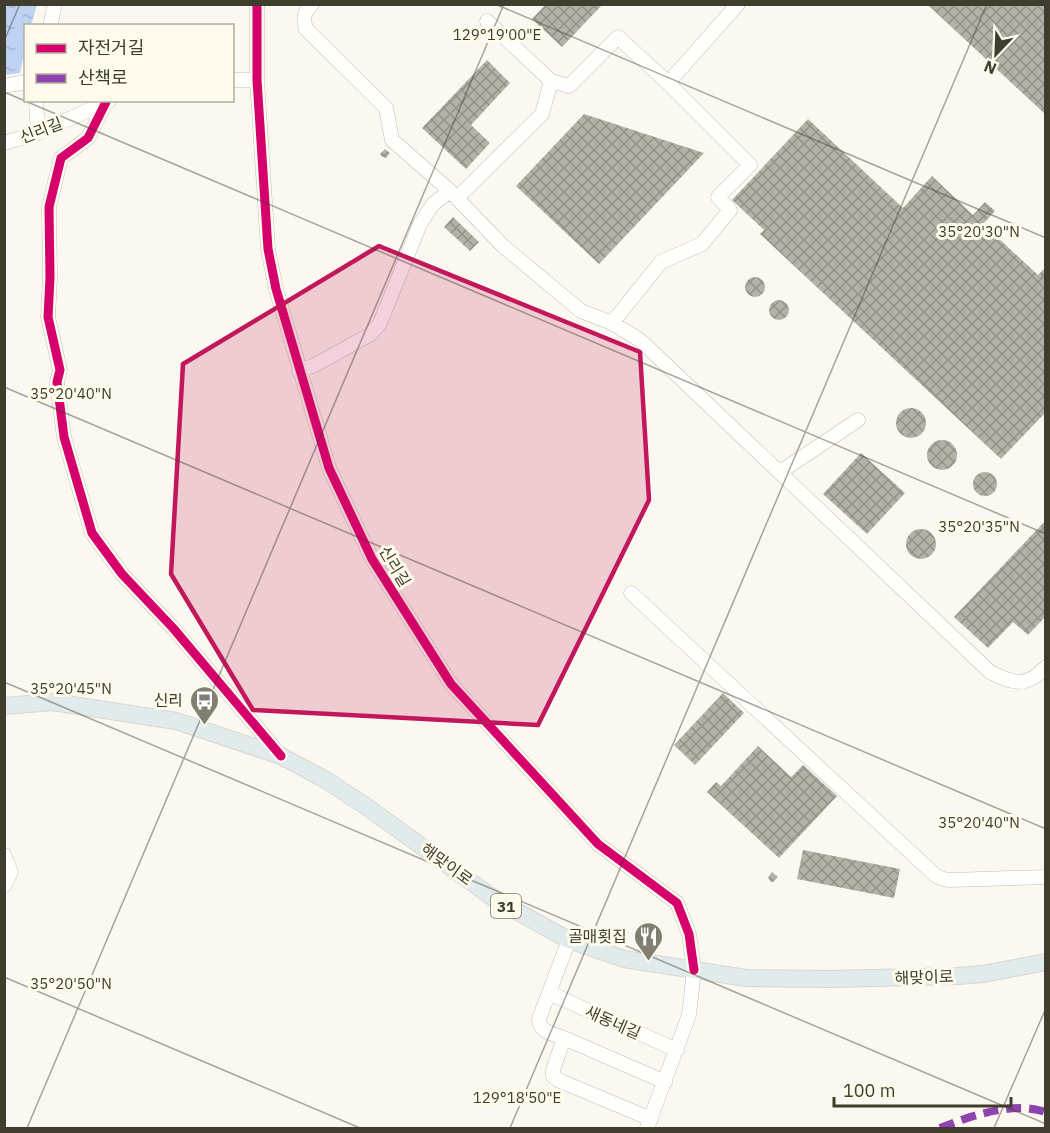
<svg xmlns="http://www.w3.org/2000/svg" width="1050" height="1133" viewBox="0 0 1050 1133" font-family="'IBM Plex Sans','Noto Sans KR',sans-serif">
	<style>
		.water { fill: url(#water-ripples) }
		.building { fill: url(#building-cross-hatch) }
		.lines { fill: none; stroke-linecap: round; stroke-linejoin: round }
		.minor-casing { stroke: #c1bfb5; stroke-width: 15 }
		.major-casing { stroke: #d7d6d0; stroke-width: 18 }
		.minor { stroke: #fefefd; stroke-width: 14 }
		.major { stroke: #e2ebec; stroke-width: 16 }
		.quiet { stroke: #8e44ad; stroke-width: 8; stroke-dasharray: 15 8; stroke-linecap: butt }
		.cycleway-casing { stroke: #fefbec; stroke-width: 13 }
		.cycleway { stroke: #d6006c; stroke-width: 9 }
		.marked { fill: #c2185b; fill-opacity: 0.2; stroke: #c2185b; stroke-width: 4.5; stroke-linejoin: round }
		.ticks { fill: none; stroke: #403d2e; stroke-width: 1.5; stroke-opacity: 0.45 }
		.labels { text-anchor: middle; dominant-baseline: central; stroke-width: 6; stroke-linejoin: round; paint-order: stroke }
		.shield { fill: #fefbec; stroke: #797667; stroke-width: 1.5 }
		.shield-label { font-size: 15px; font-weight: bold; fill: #403d2e }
		.street-label { font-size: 16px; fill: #403d2e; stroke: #fefbec }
		.poi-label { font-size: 16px; fill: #403d2e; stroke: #fefbec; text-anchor: end }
		.ticks-label { font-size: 15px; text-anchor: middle; fill: #403d2e; stroke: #fefbec; stroke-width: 6; stroke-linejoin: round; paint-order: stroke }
	</style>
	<defs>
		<pattern id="water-ripples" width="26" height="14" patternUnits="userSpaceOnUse" patternTransform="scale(1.5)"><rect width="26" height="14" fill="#bed2f4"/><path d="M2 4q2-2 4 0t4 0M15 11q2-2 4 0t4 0" fill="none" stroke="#a4b5d2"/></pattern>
		<pattern id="building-cross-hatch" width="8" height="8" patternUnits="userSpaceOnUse" patternTransform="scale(1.5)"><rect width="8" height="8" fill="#b4b2a7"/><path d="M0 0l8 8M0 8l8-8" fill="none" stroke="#949288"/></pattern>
	</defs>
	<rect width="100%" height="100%" fill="#faf8f0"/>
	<path class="water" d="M4,5h33l-6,20 -5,1 -1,23 -5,24 -15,2z"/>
	<path class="building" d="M546,4h57l-41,43 -30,-28z
		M927,4h119v111z
		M487,60l23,23 -39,42 19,18 -24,26 -44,-41z
		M584,114l120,39 -105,111 -83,-78z
		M808,119l95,89 29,-32 41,39 12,-13 10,9 -12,13 55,51 8,-8v145l-45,47 -241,-225 4,-4 -32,-30z
		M385,149l5,4 -4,5 -5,-2 -1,-2z
		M453,217l26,25 -9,9 -26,-24z
		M745 287a10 10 0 1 1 20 0a10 10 0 1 1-20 0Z
		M769 310a10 10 0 1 1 20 0a10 10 0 1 1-20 0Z
		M896 423a15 15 0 1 1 30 0a15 15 0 1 1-30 0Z
		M927 455a15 15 0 1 1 30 0a15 15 0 1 1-30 0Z
		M861,453l44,40 -38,41 -44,-40z
		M973 484a12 12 0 1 1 24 0a12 12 0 1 1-24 0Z
		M1046,520v96l-18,19 -15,-13 -25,26 -34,-31z
		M906 544a15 15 0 1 1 30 0a15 15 0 1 1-30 0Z
		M723,693l21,20 -49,52 -21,-20z
		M758,746l33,31 12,-12 34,31 -58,62 -72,-66 9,-10 5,4z
		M803,850l97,19 -6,29 -97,-19z
		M772,872l6,5 -5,5h-2l-3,-4z"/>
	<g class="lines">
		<defs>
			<path id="minor" d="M257,4v76l11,169 8,40 53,179 43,91 79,125 147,160 79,59 12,31 5,36 -5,45 -42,113
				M312,4c-9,10 -9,13 -6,25l80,79 6,32 58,51 53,55 78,65 31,12 28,17 350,332c24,12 36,16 56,-5
				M50,26l5,-22
				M232,80h25
				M551,81l18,5 49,-49 50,46 82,82 -32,32 12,13 -28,34 -41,18 -49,61
				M668,83l70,-79
				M4,86l22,-4
				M36,100l2,33
				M106,102l-18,36 -27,20 -12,49 1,71 -2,39 12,53 -3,12 7,55 28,96 30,41 51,54 108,128
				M4,143l34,-10 71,-32
				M457,198l85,-84 9,-33 -64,-60
				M299,371l16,-6 56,-31 9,-11 40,-99 13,-20 17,-13
				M780,472l78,-52
				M631,593l304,282 8,4 7,1 96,-3
				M4,855l7,17 -7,14
				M569,940l-30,79c0,13 14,15 25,19l-11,32v6l5,4 93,39
				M549,993l128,57
				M564,1038l101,44"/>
			<path id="major" d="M4,706l49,-4 123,19 105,35 45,24 41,27 129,93 73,40 55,19 122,19 84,1 128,-3 25,-2 63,-12"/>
		</defs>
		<use href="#minor" class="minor-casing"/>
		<use href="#major" class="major-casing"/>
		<use href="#minor" class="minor"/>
		<use href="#major" class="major"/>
		<path class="quiet" d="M940,1128c25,-10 54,-20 82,-20 8,0 16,2 24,4"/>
		<defs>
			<path id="cycleway" d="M257,4v76l11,169 8,40 53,179 43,91 79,125 147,160 79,59 12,31 5,36
				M106,102l-18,36 -27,20 -12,49 1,71 -2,39 12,53 -3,12 7,55 28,96 30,41 51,54 108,128"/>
		</defs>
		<use href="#cycleway" class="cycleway-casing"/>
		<use href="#cycleway" class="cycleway"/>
	</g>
	<path class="marked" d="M379,246l261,106 9,148 -111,225 -285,-15 -82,-136 12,-210z"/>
	<path class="ticks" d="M495,4l551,234M4,41l16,-37M4,92l1042,442M4,387l1042,442M4,682l1042,442M4,977l356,151M27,1128l477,-1124M510,1128l477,-1124M994,1128l52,-120"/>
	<defs>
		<symbol id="bus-pin" viewBox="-11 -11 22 30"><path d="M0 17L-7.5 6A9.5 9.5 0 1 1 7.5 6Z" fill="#817e72" stroke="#fefbec"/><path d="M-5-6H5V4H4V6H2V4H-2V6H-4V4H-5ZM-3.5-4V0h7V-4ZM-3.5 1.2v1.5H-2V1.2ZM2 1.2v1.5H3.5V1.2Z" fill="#fff"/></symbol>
		<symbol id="restaurant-pin" viewBox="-11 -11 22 30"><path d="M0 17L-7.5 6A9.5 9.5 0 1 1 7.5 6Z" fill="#817e72" stroke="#fefbec"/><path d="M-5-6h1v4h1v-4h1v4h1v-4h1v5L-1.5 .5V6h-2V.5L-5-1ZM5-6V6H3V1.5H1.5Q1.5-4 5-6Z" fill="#fff"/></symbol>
	</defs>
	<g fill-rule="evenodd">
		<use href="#bus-pin" x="188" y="684" width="33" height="45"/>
		<use href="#restaurant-pin" x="632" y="920" width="33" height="45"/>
	</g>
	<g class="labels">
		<rect class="shield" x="491" y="894" width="30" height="24" rx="4.5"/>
		<g class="shield-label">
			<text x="506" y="906">31</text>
		</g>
		<g class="street-label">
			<text transform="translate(41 130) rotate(-21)">신리길</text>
			<text transform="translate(395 566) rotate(59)">신리길</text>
			<text transform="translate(447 864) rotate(36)">해맞이로</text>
			<text transform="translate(924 977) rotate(-2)">해맞이로</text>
			<text transform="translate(613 1022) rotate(24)">새동네길</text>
		</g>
		<g class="poi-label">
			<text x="183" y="700">신리</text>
			<text x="627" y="936">골매횟집</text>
		</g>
	</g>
	<g class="ticks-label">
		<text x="497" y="40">129°19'00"E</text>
		<text x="979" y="237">35°20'30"N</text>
		<text x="71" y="399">35°20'40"N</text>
		<text x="979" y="532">35°20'35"N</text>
		<text x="71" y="694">35°20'45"N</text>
		<text x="979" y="828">35°20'40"N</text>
		<text x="71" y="989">35°20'50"N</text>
		<text x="517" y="1103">129°18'50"E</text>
	</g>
	<rect width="1050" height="1133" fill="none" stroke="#403d2e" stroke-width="12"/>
	<rect x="24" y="24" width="210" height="78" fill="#fefbec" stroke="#b2afa0" stroke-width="1.5"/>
	<rect x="36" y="44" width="30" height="9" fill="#d6006c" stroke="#b2afa0" stroke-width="1.5"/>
	<text x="78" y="54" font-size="18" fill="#403d2e">자전거길</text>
	<rect x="36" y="74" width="30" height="9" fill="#8e44ad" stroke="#b2afa0" stroke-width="1.5"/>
	<text x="78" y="84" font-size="18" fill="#403d2e">산책로</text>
	<g transform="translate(996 54) rotate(203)" stroke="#fefbec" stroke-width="4.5" paint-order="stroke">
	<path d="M0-4.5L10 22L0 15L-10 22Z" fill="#403d2e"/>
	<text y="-9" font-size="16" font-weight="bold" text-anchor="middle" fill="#403d2e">N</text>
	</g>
	<path d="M834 1097v9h177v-9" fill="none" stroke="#403d2e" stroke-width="3"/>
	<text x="843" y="1097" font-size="18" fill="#403d2e" stroke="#fefbec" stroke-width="4.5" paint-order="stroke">100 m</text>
</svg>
